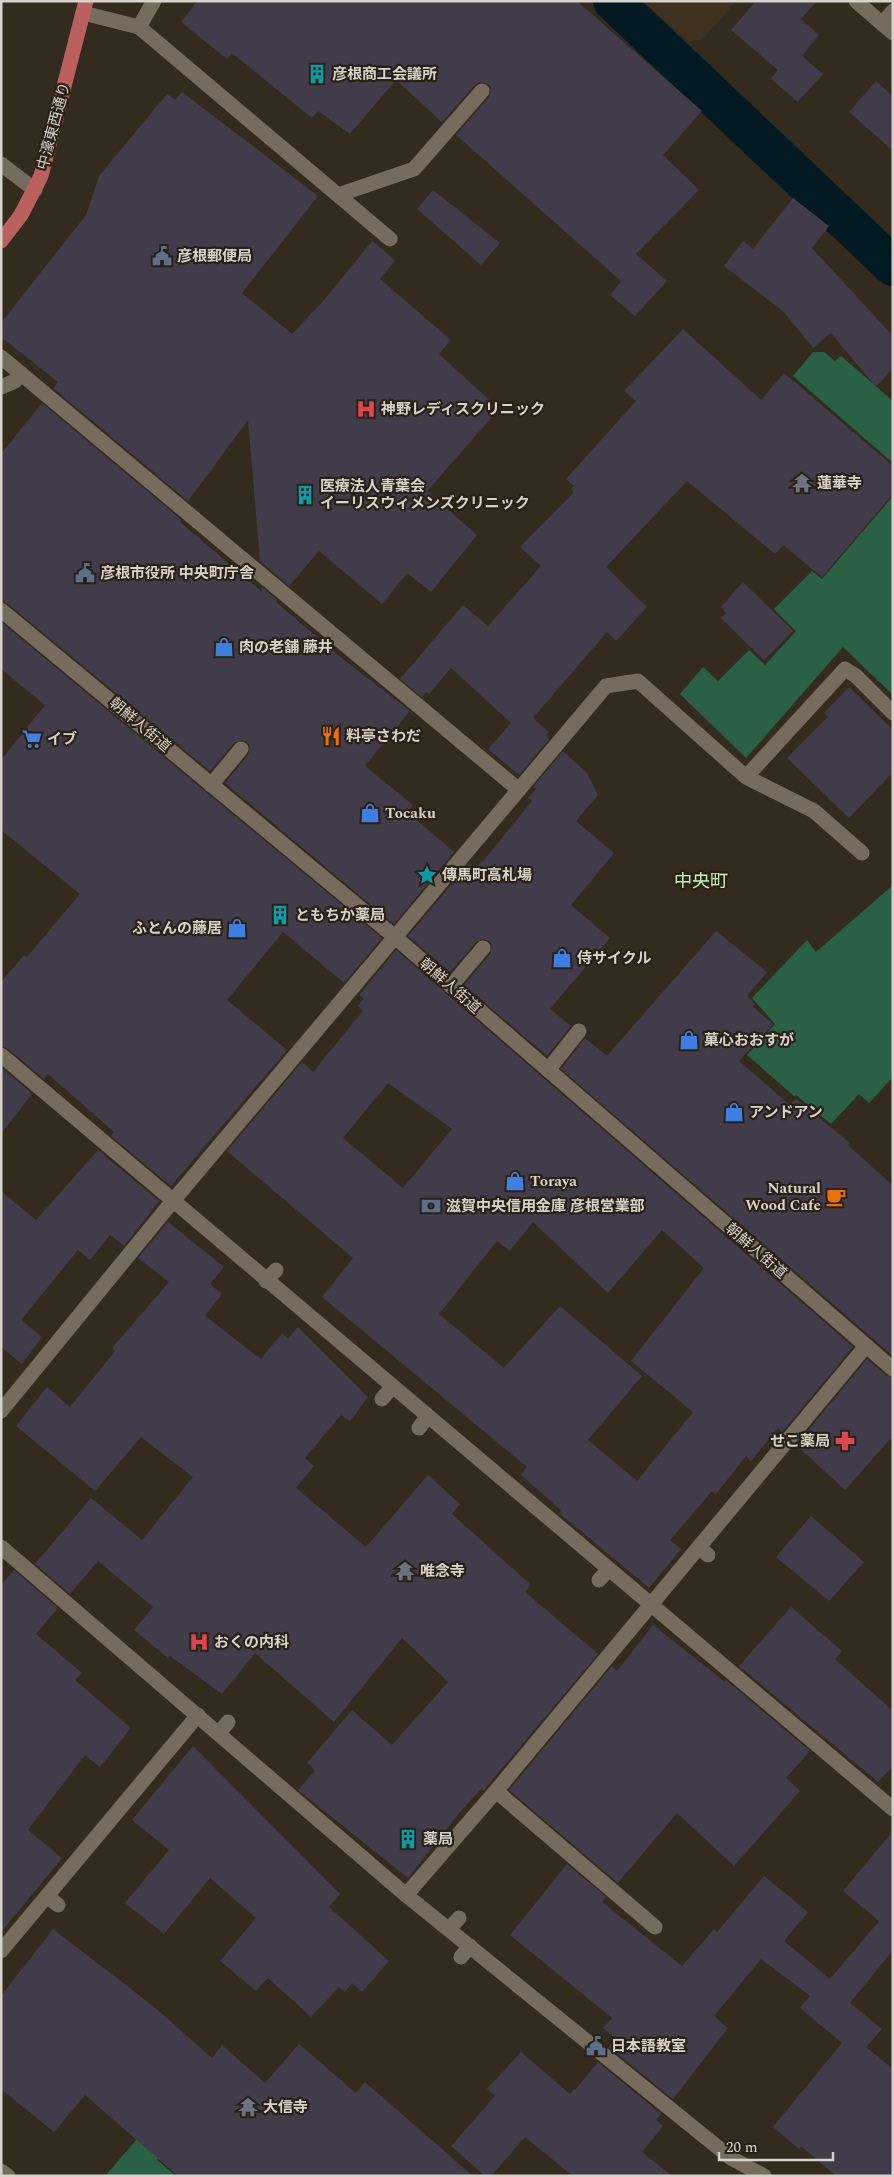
<svg xmlns="http://www.w3.org/2000/svg" width="894" height="2177" viewBox="0 0 894 2177" font-family="Spectral,'Noto Sans JP',serif">
	<style>
		.built { fill: #3f3220 }
		.green { fill: #2a6144 }
		.lines { fill: none; stroke-linecap: round; stroke-linejoin: round }
		.canal { stroke: #031a22; stroke-width: 40 }
		.building { fill: #423c4a; fill-rule: evenodd }
		.service { stroke: #766c5e; stroke-width: 15 }
		.minor { stroke: #766c5e; stroke-width: 15 }
		.tertiary { stroke: #766c5e; stroke-width: 15 }
		.primary { stroke: #ba6160; stroke-width: 15 }
		.labels { text-anchor: middle; dominant-baseline: central; stroke-width: 4.5; stroke-linejoin: round; paint-order: stroke }
		.poi-label { font-size: 15px; font-weight: bold; fill: #d8d2ca; stroke: #292115; text-anchor: start }
		.street-label { font-size: 15px; fill: #d8d2ca; stroke: #292115 }
		.quarter-label { font-size: 18px; fill: #c5f3b1; stroke: #292115 }
	</style>
	<rect width="100%" height="100%" fill="#332b1e"/>
	<path class="built" d="M643,1h93l-34,39 -14,1z"/>
	<path class="green" d="M813,352h11l11,9 6,-5 52,45v62l-100,-87z
		M893,496v199l-50,-48 -97,111 -66,-64 23,-27 15,14 31,-31 16,15 31,-34 -22,-22 38,-38 10,8z
		M893,885v192l-24,26 -10,-9 -28,30 -35,-29 -2,1 -47,-41 28,-31 -23,-26 55,-58 9,12z
		M138,2138l21,19 -2,3 19,16h-71z"/>
	<g class="lines">
		<path class="canal" d="M613,1l280,265"/>
	</g>
	<path class="building" d="M197,1h380l125,110 -39,44 36,35 -63,64 31,27 -32,35 -25,-21 11,-14 -165,-146 33,-38 2,-9 -3,-4 -9,-2 -4,3 -33,37 -46,-42 -46,54 -32,-23 -6,7 -80,-65 -5,6 -46,-37z
		M756,1h61l-16,18 18,16 -17,21 21,18 -25,28 -27,-23 7,-9 -47,-40z
		M876,81l17,15v55l-44,-39z
		M182,92l136,104 -76,97 50,41 33,-35 47,-58 23,19 -15,19 71,61 -12,14 60,55 -72,82 50,44 -46,57 -24,-19 -25,31 -63,-53 -30,35 -29,-25 -12,-141 -60,81 -135,-113 5,-6 -57,-45v-14l85,-108 13,-39 68,-82 8,6z
		M433,190l67,53 -19,22 -64,-56z
		M793,198l36,28 -17,22 81,88v32l-17,19 -45,-54 -18,15 -30,-37 -59,-45 19,-25 10,8z
		M683,329l78,71 23,-27 109,93v28l-71,83 -39,-32 -8,9 -88,-73 -81,86 41,40 -31,34 -9,-9 -74,86 16,14 -3,3 3,4 -30,36 -31,-26 23,-26 -60,-55 -22,26 -3,-2 -4,5 -22,-18 63,-74 25,21 53,-60 -21,-19 54,-55 -3,-3 3,-3 -8,-7 70,-78 -12,-10z
		M42,403l135,113 4,4 -1,2 82,70v-5l15,13 -1,2 62,53 72,56 -45,55 48,39 -6,7 47,40 -60,72 -169,-141 23,-28 2,-9 -3,-4 -5,-2 -8,3 -24,28 -203,-168 -6,-2v-147z
		M743,582l50,49 -29,29 -43,-42 5,-5 -5,-6z
		M1,622l381,316 -38,45 -61,-51 -56,68 60,50 -116,136 -60,-50 3,-4 -66,-58 -4,5 -37,-31 -6,-2v-64l23,-27 3,2 53,-63 -79,-64v-70l44,-55 -44,-36z
		M849,687l44,43v42l-44,46 -62,-60 41,-41 -4,-4z
		M563,751l24,22 11,22 -22,26 38,32 -43,52 39,33 -60,71 21,17 -24,30 -83,-71 26,-31 2,-9 -3,-4 -5,-2 -8,3 -26,30 -42,-36 61,-72 5,4 10,-8 48,-59 -4,-3 8,-9 -3,-2z
		M716,931l51,41 -20,24 8,8 -2,3 20,17 -34,37 51,44 6,-6 54,44 -2,2 45,41v170l-332,-287 24,-31 22,18z
		M396,950l457,397 -71,85 -4,-4 -27,33 -5,-5 -30,38 -4,-3 -42,49 11,9 -32,39 -90,-75 2,-3 -40,-35 6,-8 -205,-170 31,-39 -126,-107 75,-89 11,10 50,-61 -6,-5 7,-7 -5,-4zM388,1083l64,46 -49,59 -60,-50zM533,1222l75,71 54,-63 42,38 -73,93 62,51 -56,69 -49,-41 54,-64 -82,-70 -56,62 -65,-54 58,-73 13,10z
		M1,1067l31,27 -31,40z
		M98,1150l61,51 -35,45 -14,-11 -20,25 -12,-10 -57,70 21,17 -20,27 -21,-17v-156l35,29z
		M168,1222l56,45 -14,17 12,10 -17,22 56,43 21,-26 6,6 10,-12 70,70 -18,24 -9,-6 -36,43 9,8 -18,22 70,59 62,-72 32,29 -8,10 79,71 -6,7 73,62 -115,137 -2,-2 -21,23 -52,66 -110,-88 17,-20 -8,-7 45,-53 40,35 56,-63 -46,-44 -68,84 -79,-69 -33,41 -52,-38 -2,2 -34,-28 19,-23 -55,-46 -28,33 -35,-30 56,-66 51,42 51,-63 -52,-40 -46,54 -79,-65 31,-39 23,20 45,-56 -3,-3 57,-66 -31,-24z
		M867,1359l20,17 6,2v58l-48,54 -49,-45z
		M811,1516l53,46 -35,39 -53,-44z
		M14,1570l44,38 -22,26 46,39 -7,7 56,48 -31,39 -15,-12 -57,75 34,28 -61,74v-347z
		M791,1607l51,44 -7,8 58,52v55l-15,16 -139,-116z
		M653,1625l72,57 1,-2 84,71 -24,27 14,13 -66,75 -57,-53 -59,70 -109,-93 103,-124 5,5z
		M193,1746l147,148 -11,13 60,54 -27,31 -10,-9 -7,9 -6,-5 -28,30 -43,-39 -12,13 -36,-30 36,-43 -46,-40 -46,56 -39,-31 44,-53 -37,-30z
		M893,1831v119l-43,53 32,26 -16,18 27,22v107h-57l-35,-30 -2,3 -26,-22 69,-84 -42,-35 10,-12 -49,-37 -47,57 14,12 -55,71 -64,-52 7,-8 -13,-11 9,-10 -102,-83 57,-71 39,33 -4,5 80,64 32,-37 3,3 47,-56 44,36 -24,29 46,38 49,-58 -36,-30z
		M53,1929l100,77 59,52 10,-13 43,38 34,-39 57,49 9,-11 108,94h-295l-93,-81 -31,37 -53,-43v-93z
		M521,2052l49,42 4,-5 1,1 23,-28 63,52 -5,6 7,6 -21,26 30,24h-99l-48,-39 -34,39h-6l-34,-30 44,-50 -8,-7z"/>
	<g class="lines">
		<path class="service" d="M139,27l15,-26
			M338,195l76,-26 68,-78
			M1,357l518,433
			M1,387l14,-6 6,-8
			M746,777l99,-108 11,7 37,37
			M211,785l30,-36
			M395,937l211,-251 32,-5 108,96 68,34 48,42
			M451,986l32,-38
			M548,1070l31,-39
			M266,1281l10,-11
			M382,1399l10,-12
			M419,1428l8,-11
			M699,1547l9,8
			M599,1580l9,-10
			M219,1733l9,-11
			M496,1791l159,136
			M47,1896l11,9
			M449,1929l10,-11
			M461,1957l9,-11"/>
		<path class="minor" d="M856,1l37,32
			M83,13l56,14 251,212
			M882,24l11,-13
			M1,164l34,26
			M1,1055l892,754
			M1,1411l171,-209 223,-265
			M1,1547l405,348 325,263 33,18
			M406,1895l90,-104 370,-445
			M1,1951l197,-236
			M1,2171l7,5"/>
		<path class="tertiary" d="M1,610l394,327 498,432"/>
		<path class="primary" d="M1,241l20,-26 20,-39 45,-175"/>
	</g>
	<defs>
		<symbol id="building-bare" viewBox="-9 -9 18 18"><path d="M-4-6H4V6H1V3H-1V6H-4ZM-2.5-4.3h1.7v1.8h-1.7ZM.8-4.3h1.7v1.8H.8ZM-2.5-1h1.7V.8h-1.7ZM.8-1h1.7V.8H.8Z" fill="#0f9aa8" stroke="#292115" stroke-width="2.5" paint-order="stroke"/></symbol>
		<symbol id="civic-bare" viewBox="-9 -9 18 18"><path d="M-.6-6.5H3V-4.5H.6V-3L4-1V1h2V6H-6V1h2V-1L-.6-3ZM-1.2 2.5V6h2.4V2.5Z" fill="#5c6f8a" stroke="#292115" stroke-width="2.5" paint-order="stroke"/></symbol>
		<symbol id="hospital-bare" viewBox="-9 -9 18 18"><path d="M-5-5h3v3.5h4V-5h3V5h-3V1.5h-4V5h-3Z" fill="#e0444e" stroke="#292115" stroke-width="2.5" paint-order="stroke"/></symbol>
		<symbol id="temple-bare" viewBox="-9 -9 18 18"><path d="M0-6L5-2H3V0L6.5 2.5H4V6H1.5V3h-3V6H-4V2.5H-6.5L-3 0V-2H-5Z" fill="#6b7280" stroke="#292115" stroke-width="2.5" paint-order="stroke"/></symbol>
		<symbol id="shop-bare" viewBox="-9 -9 18 18"><path d="M-5-2.5h2.3a2.7 3.5 0 0 1 5.4 0H5L5.5 6h-11ZM-1.5-2.5h3a1.5 2.3 0 0 0-3 0Z" fill="#3f7fe0" stroke="#292115" stroke-width="2.5" paint-order="stroke"/></symbol>
		<symbol id="restaurant-bare" viewBox="-9 -9 18 18"><path d="M-5-6h1v4h1v-4h1v4h1v-4h1v5L-1.5 .5V6h-2V.5L-5-1ZM5-6V6H3V1.5H1.5Q1.5-4 5-6Z" fill="#e8710a" stroke="#292115" stroke-width="2.5" paint-order="stroke"/></symbol>
		<symbol id="supermarket-bare" viewBox="-9 -9 18 18"><path d="M-6-5.5h2.5l.6 2H6L4.5 2H-2.5L-4.4-4H-6ZM-1.5 3.2a1.3 1.3 0 1 0 .1 0ZM3 3.2a1.3 1.3 0 1 0 .1 0Z" fill="#3f7fe0" stroke="#292115" stroke-width="2.5" paint-order="stroke"/></symbol>
		<symbol id="sight-bare" viewBox="-9 -9 18 18"><path d="M0-6L1.8-2.2L6-1.7L2.9 1.2L3.7 5.4L0 3.3L-3.7 5.4L-2.9 1.2L-6-1.7L-1.8-2.2Z" fill="#0f9aa8" stroke="#292115" stroke-width="2.5" paint-order="stroke"/></symbol>
		<symbol id="cafe-bare" viewBox="-9 -9 18 18"><path d="M-5.5-4.5H6V0H3Q3 3.5 0 3.5H-2.5Q-5.5 3.5-5.5 0ZM3-3.2v2h1.7v-2ZM-6 4.5H4V6H-6Z" fill="#e8710a" stroke="#292115" stroke-width="2.5" paint-order="stroke"/></symbol>
		<symbol id="bank-bare" viewBox="-9 -9 18 18"><path d="M-6-4H6V4H-6ZM0-2.3a2.3 2.3 0 1 0 0 4.6a2.3 2.3 0 1 0 0-4.6Z" fill="#5c6f8a" stroke="#292115" stroke-width="2.5" paint-order="stroke"/></symbol>
		<symbol id="pharmacy-bare" viewBox="-9 -9 18 18"><path d="M-2-6h4v4h4v4h-4v4h-4v-4h-4v-4h4Z" fill="#e0444e" stroke="#292115" stroke-width="2.5" paint-order="stroke"/></symbol>
	</defs>
	<g fill-rule="evenodd">
		<use href="#building-bare" x="303" y="60" width="28" height="28"/>
		<use href="#civic-bare" x="148" y="242" width="28" height="28"/>
		<use href="#hospital-bare" x="352" y="395" width="28" height="28"/>
		<use href="#temple-bare" x="788" y="469" width="28" height="28"/>
		<use href="#building-bare" x="291" y="481" width="28" height="28"/>
		<use href="#civic-bare" x="71" y="559" width="28" height="28"/>
		<use href="#shop-bare" x="210" y="633" width="28" height="28"/>
		<use href="#restaurant-bare" x="317" y="722" width="28" height="28"/>
		<use href="#supermarket-bare" x="18" y="725" width="28" height="28"/>
		<use href="#shop-bare" x="356" y="799" width="28" height="28"/>
		<use href="#sight-bare" x="413" y="861" width="28" height="28"/>
		<use href="#building-bare" x="266" y="901" width="28" height="28"/>
		<use href="#shop-bare" x="223" y="914" width="28" height="28"/>
		<use href="#shop-bare" x="548" y="944" width="28" height="28"/>
		<use href="#shop-bare" x="675" y="1026" width="28" height="28"/>
		<use href="#shop-bare" x="720" y="1098" width="28" height="28"/>
		<use href="#shop-bare" x="501" y="1167" width="28" height="28"/>
		<use href="#cafe-bare" x="822" y="1183" width="28" height="28"/>
		<use href="#bank-bare" x="417" y="1192" width="28" height="28"/>
		<use href="#pharmacy-bare" x="831" y="1427" width="28" height="28"/>
		<use href="#temple-bare" x="391" y="1557" width="28" height="28"/>
		<use href="#hospital-bare" x="185" y="1628" width="28" height="28"/>
		<use href="#building-bare" x="394" y="1825" width="28" height="28"/>
		<use href="#civic-bare" x="582" y="2032" width="28" height="28"/>
		<use href="#temple-bare" x="234" y="2093" width="28" height="28"/>
	</g>
	<g class="labels">
		<g class="poi-label">
			<text x="332" y="74">彦根商工会議所</text>
			<text x="177" y="256">彦根郵便局</text>
			<text x="381" y="409">神野レディスクリニック</text>
			<text x="817" y="483">蓮華寺</text>
			<text x="320" y="486">医療法人青葉会<tspan x="320" dy="17">イーリスウィメンズクリニック</tspan></text>
			<text x="100" y="573">彦根市役所 中央町庁舎</text>
			<text x="239" y="647">肉の老舗 藤井</text>
			<text x="346" y="736">料亭さわだ</text>
			<text x="47" y="739">イブ</text>
			<text x="385" y="813">Tocaku</text>
			<text x="442" y="875">傳馬町高札場</text>
			<text x="295" y="915">ともちか薬局</text>
			<text x="222" y="928" text-anchor="end">ふとんの藤居</text>
			<text x="577" y="958">侍サイクル</text>
			<text x="704" y="1040">菓心おおすが</text>
			<text x="749" y="1112">アンドアン</text>
			<text x="530" y="1181">Toraya</text>
			<text x="821" y="1188" text-anchor="end">Natural<tspan x="821" dy="17">Wood Cafe</tspan></text>
			<text x="446" y="1206">滋賀中央信用金庫 彦根営業部</text>
			<text x="830" y="1441" text-anchor="end">せこ薬局</text>
			<text x="420" y="1571">唯念寺</text>
			<text x="214" y="1642">おくの内科</text>
			<text x="423" y="1839">薬局</text>
			<text x="611" y="2046">日本語教室</text>
			<text x="263" y="2107">大信寺</text>
		</g>
		<g class="street-label">
			<text transform="translate(54 126) rotate(-75)">中濠東西通り</text>
			<text transform="translate(140 725) rotate(40)">朝鮮人街道</text>
			<text transform="translate(450 986) rotate(41)">朝鮮人街道</text>
			<text transform="translate(756 1251) rotate(41)">朝鮮人街道</text>
		</g>
		<g class="quarter-label">
			<text x="701" y="881">中央町</text>
		</g>
	</g>
	<rect width="894" height="2177" fill="none" stroke="#d8d2ca" stroke-width="5"/>
	<path d="M719 2152v8h114v-8" fill="none" stroke="#d8d2ca" stroke-width="2.5"/>
	<text x="726" y="2152" font-size="15" fill="#d8d2ca" stroke="#292115" stroke-width="4" paint-order="stroke">20 m</text>
</svg>
